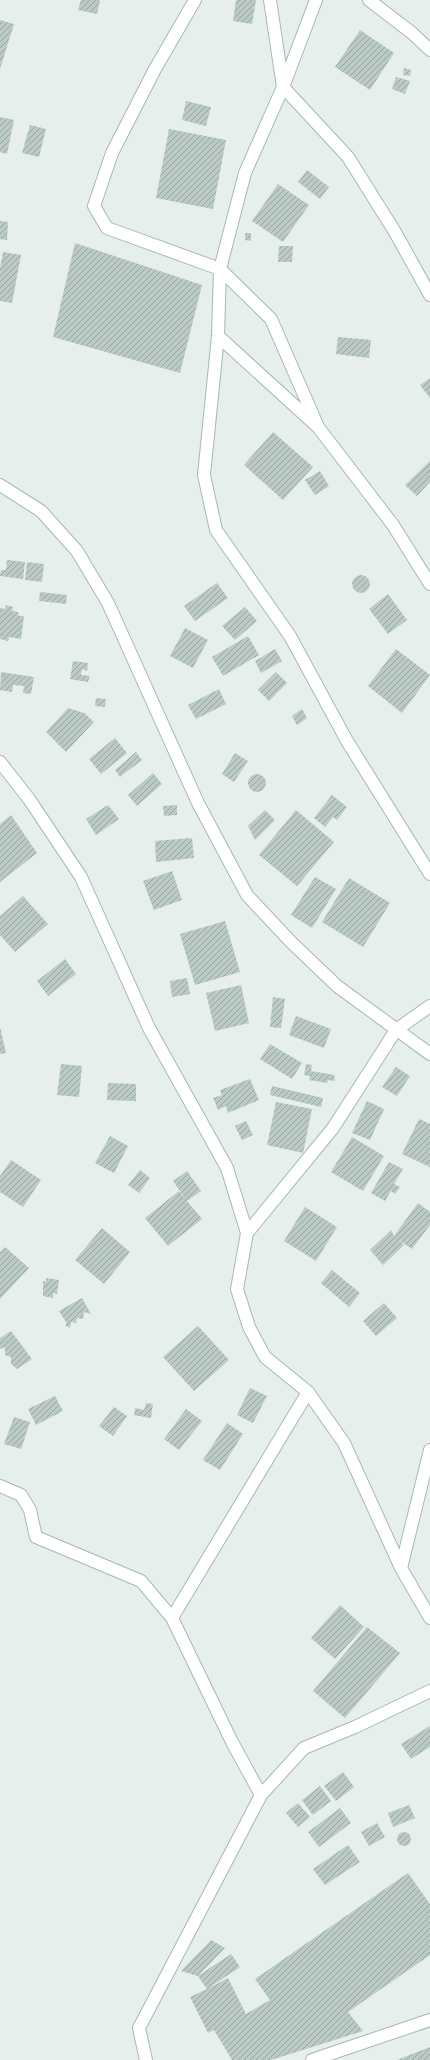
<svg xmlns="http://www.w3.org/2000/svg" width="430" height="2060" viewBox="0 0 430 2060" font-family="'Golos Text',sans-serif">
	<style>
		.building { fill: url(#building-hatch) }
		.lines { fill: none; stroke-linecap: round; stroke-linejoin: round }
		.street-casing { stroke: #a8b8b2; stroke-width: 14 }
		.street { stroke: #fff; stroke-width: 12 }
	</style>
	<defs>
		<pattern id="building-hatch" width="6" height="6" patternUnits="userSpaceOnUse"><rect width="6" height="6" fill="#bbcac4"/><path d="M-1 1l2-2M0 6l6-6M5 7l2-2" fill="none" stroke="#98a6a0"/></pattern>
	</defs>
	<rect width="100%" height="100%" fill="#e6efeb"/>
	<path class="building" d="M81,0h19l-3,14 -19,-4z
		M236,0h20l-4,24 -19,-3z
		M0,20l14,4 -14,45z
		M360,30l34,23 -24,37 -35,-23z
		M404,68l7,2 -1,6 -7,-1z
		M396,77l14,4 -5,13 -13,-5z
		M186,101l25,6 -5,19 -24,-6z
		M0,117l14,3 -7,34 -7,-2z
		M30,125l16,4 -7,28 -17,-4z
		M169,129l57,11 -13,69 -57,-11z
		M307,170l22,17 -9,12 -22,-17z
		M278,184l31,21 -26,37 -31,-21z
		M0,221l8,1 -1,18 -7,-1z
		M245,233h6v8l-6,-1z
		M75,243l127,42 -22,88 -127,-36z
		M279,246h14l-1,16h-14z
		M3,252l18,3 -9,48 -12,-2v-32z
		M338,337l33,3 -2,18 -33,-4z
		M430,378v20l-10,-13z
		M273,432l40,35 -30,33 -39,-35z
		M430,461v21l-13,14 -12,-11z
		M320,471l9,15 -14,9 -10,-15z
		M7,560l18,2 -2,17 -23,-3 1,-6h5z
		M27,562l17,2 -2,18 -17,-2z
		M352 584a9 9 0 1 1 18 0a9 9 0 1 1-18 0Z
		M217,583l11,15 -33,23 -11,-15z
		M40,592l27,3 -1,9 -27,-3z
		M388,594l19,26 -19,14 -19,-25z
		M6,605l7,2 -1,4 6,1 1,4h5l-3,23 -12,-2 -1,4 -8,-2v-31l5,1z
		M245,607l12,14 -22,19 -13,-14z
		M185,628l23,12 -15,28 -23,-12z
		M248,636l11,19 -36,21 -11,-19z
		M275,649l7,12 -21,12 -6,-12z
		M396,649l34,26 -28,38 -34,-27z
		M73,661l15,2 -1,8 -5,-2 -1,6 9,1 -2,6 -18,-3z
		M1,672l33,5 -3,17 -8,-1 1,-7 -11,-1 -1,7 -12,-2z
		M276,672l11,11 -18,18 -11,-11z
		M219,689l7,15 -30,15 -8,-14z
		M96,698l10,1 -1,8 -10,-1z
		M68,708l16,5 10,9 -28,30 -20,-20z
		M302,709l5,9 -10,7 -5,-9z
		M115,738l12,15 -26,21 -12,-15z
		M136,752l6,8 -22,17 -5,-7z
		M235,753l13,8 -14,21 -12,-8z
		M153,773l9,11 -25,22 -9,-11z
		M248 783a9 9 0 1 1 18 0a9 9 0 1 1-18 0Z
		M332,795l15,12 -10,13 -4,-3 -8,10 -11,-9z
		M108,805l11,14 -23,16 -10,-16z
		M177,805v10l-13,1 -1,-10z
		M265,810l10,10 -20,20 -7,-14z
		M296,810l38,32 -37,44 -38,-31z
		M11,815l26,38 -37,29v-58z
		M192,838l2,20 -38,4 -1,-21z
		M172,871l10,29 -28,10 -11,-29z
		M315,877l21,12 -24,39 -21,-13z
		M349,878l41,25 -27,44 -41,-25z
		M23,896l25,28 -33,28 -15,-17v-19z
		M225,921l15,51 -45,13 -15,-51z
		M65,959l11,15 -28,22 -11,-15z
		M187,978l3,16 -18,3 -2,-16z
		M241,985l8,38 -34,8 -9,-38z
		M273,997l12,2 -4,29 -11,-1z
		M296,1016l35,13 -7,19 -35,-13z
		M0,1027l6,26 -6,1z
		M270,1044l32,19 -10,16 -32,-20z
		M61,1064l21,2 -3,31 -22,-2z
		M306,1064l6,1 -1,6 23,4 1,6 -7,-1 -1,3 -18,-3 1,-4 -6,-1z
		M396,1067l14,9 -13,20 -15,-9z
		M250,1079l9,21 -31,13 -2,-7 -8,4 -5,-12 9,-3 -2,-5z
		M108,1083l28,1v17l-29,-1z
		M272,1086l51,12 -2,9 -51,-12z
		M367,1101l17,8 -14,31 -18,-7z
		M276,1102l36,7 -9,44 -36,-8z
		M419,1119l11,5v43l-28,-13z
		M246,1121l7,14 -11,5 -7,-14z
		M110,1136l18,10 -14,27 -19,-10z
		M352,1137l32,19 -21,35 -32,-19z
		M11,1160l30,20 -18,27 -23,-15v-16z
		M389,1162l14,7 -9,15 6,3 -5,7 -4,-3 -6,10 -14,-8z
		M140,1170l10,8 -11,15 -11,-8z
		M187,1171l14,20 -14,10 15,18 -34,27 -23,-28 34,-27 7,9 -13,-19z
		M418,1203l12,9v13l-18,24 -13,-9 5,5 -21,20 -13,-15 21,-20 3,6z
		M305,1207l32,20 -21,34 -32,-20z
		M102,1228l28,24 -26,32 -29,-24z
		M5,1247l24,21 -29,31v-47z
		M332,1270l28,23 -11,14 -28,-24z
		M46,1278l13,2 -2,14 -4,-1v5l-10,-2v-15l3,1z
		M82,1298l9,16 -7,-2 -1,7 -6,-1 -1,5 -5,-1 -1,6 -4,-2v-4l-7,-11z
		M384,1303l13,15 -21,18 -13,-15z
		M198,1326l31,34 -35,31 -31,-34z
		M11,1331l21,28 -15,10 -6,-5v-7l-6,-2v-8l-5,2v-11z
		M250,1388l17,8 -14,27 -16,-8z
		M55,1396l8,15 -27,14 -8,-16z
		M146,1403l7,1 -2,14 -17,-3 1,-7 9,2z
		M114,1407l13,9 -14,20 -14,-10z
		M186,1409l16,12 -23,29 -15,-11z
		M14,1417l16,5 -9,27 -17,-5z
		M227,1423l16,11 -23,36 -17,-10z
		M340,1605l24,22 -29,32 -24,-21z
		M367,1627l33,26 -55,65 -32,-27z
		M430,1726v21l-19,12 -10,-15z
		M343,1772l11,15 -18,14 -12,-15z
		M320,1786l11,15 -18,14 -11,-15z
		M298,1803l12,14 -12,10 -12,-14z
		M409,1805l6,13 -22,9 -5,-14z
		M340,1808l11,15 -32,24 -11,-15z
		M377,1823l8,14 -16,9 -8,-14z
		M397 1839a7 7 0 1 1 14 0a7 7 0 1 1-14 0Z
		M348,1845l12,17 -35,23 -12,-16z
		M408,1873l22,31v51l-82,57 15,19 -92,29h-39l-18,-30 -6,3 -18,-36 17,-8 -9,-13 33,-22 9,13 -33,22 21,-11 18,36 24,-14 -15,-21z
		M211,1940l14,8 -27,28 -17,-5z
		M430,2047v13h-33z"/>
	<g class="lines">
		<defs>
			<path id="street" d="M195,0l-40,69 -43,84 -18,53 13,22 113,41 -2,67 -14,139 12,55 74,106 57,105 83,133
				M270,0l13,87 65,70 47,75 35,63
				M316,0l-33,87 -38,86 -25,96 51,50 47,108
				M369,0l43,33 18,17
				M218,336l100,91 75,98 37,59
				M0,485l41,26 36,40 31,52 90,200 49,92 43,46 47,45 93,68
				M0,762l29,37 52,78 68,151 78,140 20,65 -10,56 12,38 16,30 43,35 36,51 57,125 29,50
				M247,1233l86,-105 63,-98 34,-24
				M0,1486l21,9 9,15 6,27 105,44 31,37 60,124 29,53
				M401,1568l29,-118
				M172,1618l136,-226
				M146,2060l-7,-32 122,-233 43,-47 51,-21 75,-36
				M312,2060l118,-40"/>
		</defs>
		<use href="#street" class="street-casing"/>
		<use href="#street" class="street"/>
	</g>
</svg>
